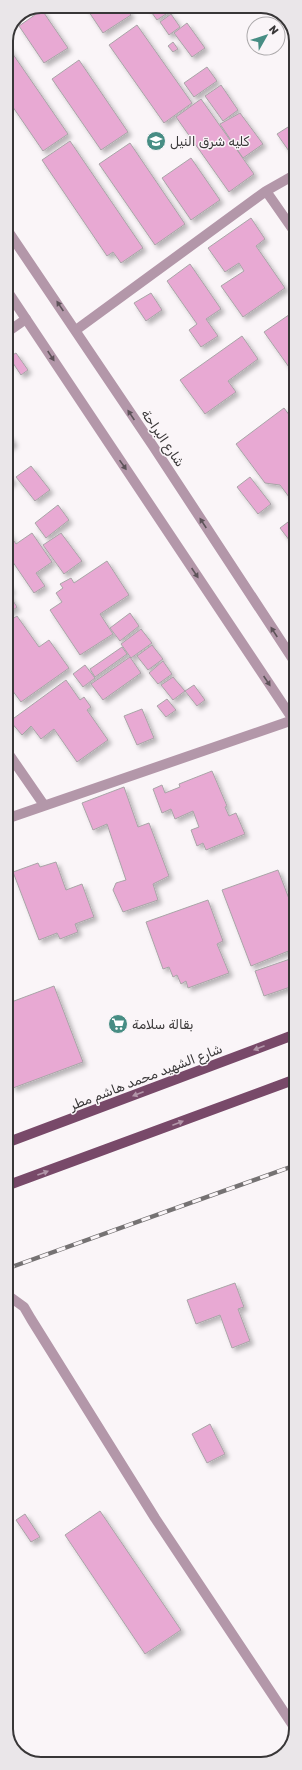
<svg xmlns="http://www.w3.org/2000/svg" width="302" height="1770" viewBox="0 0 302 1770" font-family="Rubik,'Noto Sans Arabic',sans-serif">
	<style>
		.building { fill: #e8a9d3; stroke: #a9a4a7; filter: url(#shadow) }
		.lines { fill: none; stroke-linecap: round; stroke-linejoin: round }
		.minor { stroke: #b397a9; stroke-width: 10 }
		.tertiary { stroke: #b397a9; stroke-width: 10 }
		.primary { stroke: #784969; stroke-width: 10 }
		.rail-casing { stroke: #757273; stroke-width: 4.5 }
		.rail { stroke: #faf5f8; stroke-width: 3; stroke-dasharray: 9; stroke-linecap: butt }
		.oneway { fill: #5d5359 }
		.oneway2 { fill: #b296a9 }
		.labels { text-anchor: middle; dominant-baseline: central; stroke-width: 3; stroke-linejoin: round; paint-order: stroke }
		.poi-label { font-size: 13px; fill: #383637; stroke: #faf5f8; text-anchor: start }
		.street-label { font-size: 13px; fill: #383637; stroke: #faf5f8 }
		.rim { fill: none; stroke: #383637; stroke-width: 2 }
	</style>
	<defs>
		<filter id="shadow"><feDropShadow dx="3.5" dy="3.5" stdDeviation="2" flood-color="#0004"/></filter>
	</defs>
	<rect width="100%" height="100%" fill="#faf5f8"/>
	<path class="building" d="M85,6h40l6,9 -28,18z
		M147,6h18l4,6 -12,8z
		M42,10l26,38 -24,15 -25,-37z
		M171,14l9,13 -11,8 -9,-13z
		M187,23l18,25 -13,9 -18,-24z
		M137,25l55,78 -28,20 -55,-78z
		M173,42l5,7 -5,3 -5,-6z
		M6,44l62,90 -25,17 -37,-54z
		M79,60l49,72 -27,18 -49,-71z
		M207,67l10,14 -23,16 -10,-14z
		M221,85l17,25 -15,11 -18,-25z
		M201,99l53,75 -25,18 -53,-75z
		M240,113l23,31 -20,14 -23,-34z
		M296,122v29l-5,3 -14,-20z
		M70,141l73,107 -22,15 -8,-11 -6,4 -65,-96z
		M130,143l55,81 -30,21 -56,-81z
		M191,158l29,42 -29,20 -29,-42z
		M251,218l14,21 -9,7 29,42 -42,29 -22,-31 23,-15 -5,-8 -14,9 -17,-24z
		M190,264l31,45 -15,10 12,17 -17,11 -12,-17 8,-6 -30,-43z
		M151,293l11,17 -16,11 -12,-18z
		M296,310v67l-32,-45z
		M242,336l16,23 -30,22 8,11 -31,22 -25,-34z
		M16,353l12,17 -7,5 -12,-18z
		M284,408l12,16v68l-7,5 -9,-12 -15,-2 -29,-39z
		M9,435l5,8 -8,6v-12z
		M31,466l19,24 -15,11 -19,-24z
		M6,471l7,10 -7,5z
		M250,477l21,27 -13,10 -21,-27z
		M58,505l11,15 -23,18 -11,-15z
		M296,516v33l-16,-21z
		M8,532l8,12 16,-11 20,29 -16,11 9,13 -11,7 -28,-41v-18z
		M61,533l21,28 -18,13 -21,-29z
		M107,561l22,34 -29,19 13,20 -33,21 -30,-45 12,-8 -6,-9 7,-5 -3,-4 11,-6 3,5z
		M6,582l6,8 -4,3 9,14 -10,8z
		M130,613l9,13 -19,15 -10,-13z
		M17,616l22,31 10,-7 20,28 -48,34 -12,-16 -3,2v-65z
		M141,629l11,14 -21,15 -10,-14z
		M152,645l11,14 -15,11 -11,-14z
		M122,647l5,7 -32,23 -5,-8z
		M130,657l11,16 -38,27 -12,-16z
		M163,661l9,13 -14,10 -9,-11z
		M85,665l10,13 -12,9 -10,-13z
		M173,677l12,14 -12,9 -12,-15z
		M66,680l14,20 4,-3 7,10 -4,3 21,30 -31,22 -23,-33 -13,10 -10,-13 -9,9 -12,-14z
		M194,685l11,15 -8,6 -12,-15z
		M167,699l9,11 -10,7 -9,-11z
		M142,709l12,29 -17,7 -13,-29z
		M212,771l15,35 -2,1 4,9 7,-3 9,21 -39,16 -3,-7 -6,3 -6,-16 8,-3 -6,-16 -18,8 -4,-10 -9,4 -9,-24 9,-4 3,8 15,-6 -1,-3z
		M124,787l14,40 11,-4 20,53 -16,8 5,16 -35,12 -10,-22 3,-7 10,-3 -19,-56 -14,6 -11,-27z
		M56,862l10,28 16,-6 12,33 -19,7 3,8 -18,7 -3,-6 -18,7 -26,-68 25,-9 2,4z
		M278,870l18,47v31l-45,18 -29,-76z
		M208,900l15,41 -6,3 12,29 -41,15 -2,-7 -5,3 -4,-9 -4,2 -4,-10 -6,2 -17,-47z
		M296,957v28l-32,11 -9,-25z
		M54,986l29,76 -70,26 -7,-18v-66z
		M235,1283l9,24 -6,2 12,32 -18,7 -12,-33 -24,9 -9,-24z
		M210,1424l15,30 -18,9 -15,-29z
		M100,1511l81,119 -36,24 -80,-119z
		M25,1514l15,23 -9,5 -15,-22z"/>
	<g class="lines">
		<path class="minor" d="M266,191l30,43
			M76,330l190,-139 30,-17
			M6,333l20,-14
			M6,750l38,55
			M6,819l287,-99
			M6,1294l18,13 7,12 124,199 141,212"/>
		<path class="tertiary" d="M6,228l147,218 143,218
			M6,289l290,435"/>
		<path class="primary" d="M6,1143l290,-109
			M6,1186l290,-107"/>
		<defs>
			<path id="rail" d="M6,1269l290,-104"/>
		</defs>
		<use href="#rail" class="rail-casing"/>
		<use href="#rail" class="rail"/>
	</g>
	<defs><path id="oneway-solid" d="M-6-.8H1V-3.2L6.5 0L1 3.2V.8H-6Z"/></defs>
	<g class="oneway">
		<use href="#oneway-solid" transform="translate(60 306) rotate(-124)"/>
		<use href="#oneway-solid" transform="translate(51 356) rotate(57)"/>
		<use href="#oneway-solid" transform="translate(131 415) rotate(-124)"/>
		<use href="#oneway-solid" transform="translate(123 465) rotate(55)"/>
		<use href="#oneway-solid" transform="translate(203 523) rotate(-123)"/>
		<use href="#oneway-solid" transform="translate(195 573) rotate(56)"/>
		<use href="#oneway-solid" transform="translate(274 632) rotate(-123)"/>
		<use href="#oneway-solid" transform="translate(267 681) rotate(56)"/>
	</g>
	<g class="oneway2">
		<use href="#oneway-solid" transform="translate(259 1048) rotate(159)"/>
		<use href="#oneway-solid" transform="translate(138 1094) rotate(159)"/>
		<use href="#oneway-solid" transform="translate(178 1123) rotate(-21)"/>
		<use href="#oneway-solid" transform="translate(43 1173) rotate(-20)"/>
	</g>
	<defs>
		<symbol id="university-disc" viewBox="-11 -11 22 22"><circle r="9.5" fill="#478d84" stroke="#faf5f8"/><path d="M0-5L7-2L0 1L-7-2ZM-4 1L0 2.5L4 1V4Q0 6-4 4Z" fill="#fff"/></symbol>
		<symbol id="supermarket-disc" viewBox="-11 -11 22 22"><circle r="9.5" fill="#478d84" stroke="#faf5f8"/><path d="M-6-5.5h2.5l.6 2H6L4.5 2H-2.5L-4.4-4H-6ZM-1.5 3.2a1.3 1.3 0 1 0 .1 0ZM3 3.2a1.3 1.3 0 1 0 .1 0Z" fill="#fff"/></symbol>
	</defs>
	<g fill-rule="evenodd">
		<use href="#university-disc" x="145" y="130" width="22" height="22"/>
		<use href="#supermarket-disc" x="107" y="1013" width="22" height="22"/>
	</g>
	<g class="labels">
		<g class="poi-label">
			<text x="170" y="141">كليه شرق النيل</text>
			<text x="132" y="1024">بقالة سلامة</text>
		</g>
		<g class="street-label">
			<text transform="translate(163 438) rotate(56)">شارع البراحة</text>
			<text transform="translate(146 1077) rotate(-21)">شارع الشهيد محمد هاشم مطر</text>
		</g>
	</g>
	<path d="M0 0H302V1770H0ZM41 13H261A28 28 0 0 1 289 41V1729A28 28 0 0 1 261 1757H41A28 28 0 0 1 13 1729V41A28 28 0 0 1 41 13Z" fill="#eae6e9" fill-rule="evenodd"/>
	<path class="rim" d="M41 13H261A28 28 0 0 1 289 41V1729A28 28 0 0 1 261 1757H41A28 28 0 0 1 13 1729V41A28 28 0 0 1 41 13Z"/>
	<g transform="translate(266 36) rotate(51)"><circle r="19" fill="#faf5f8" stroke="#aca9ab"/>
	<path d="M0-3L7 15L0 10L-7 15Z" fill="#478d84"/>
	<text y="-6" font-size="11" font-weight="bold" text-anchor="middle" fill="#383637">N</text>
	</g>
</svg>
